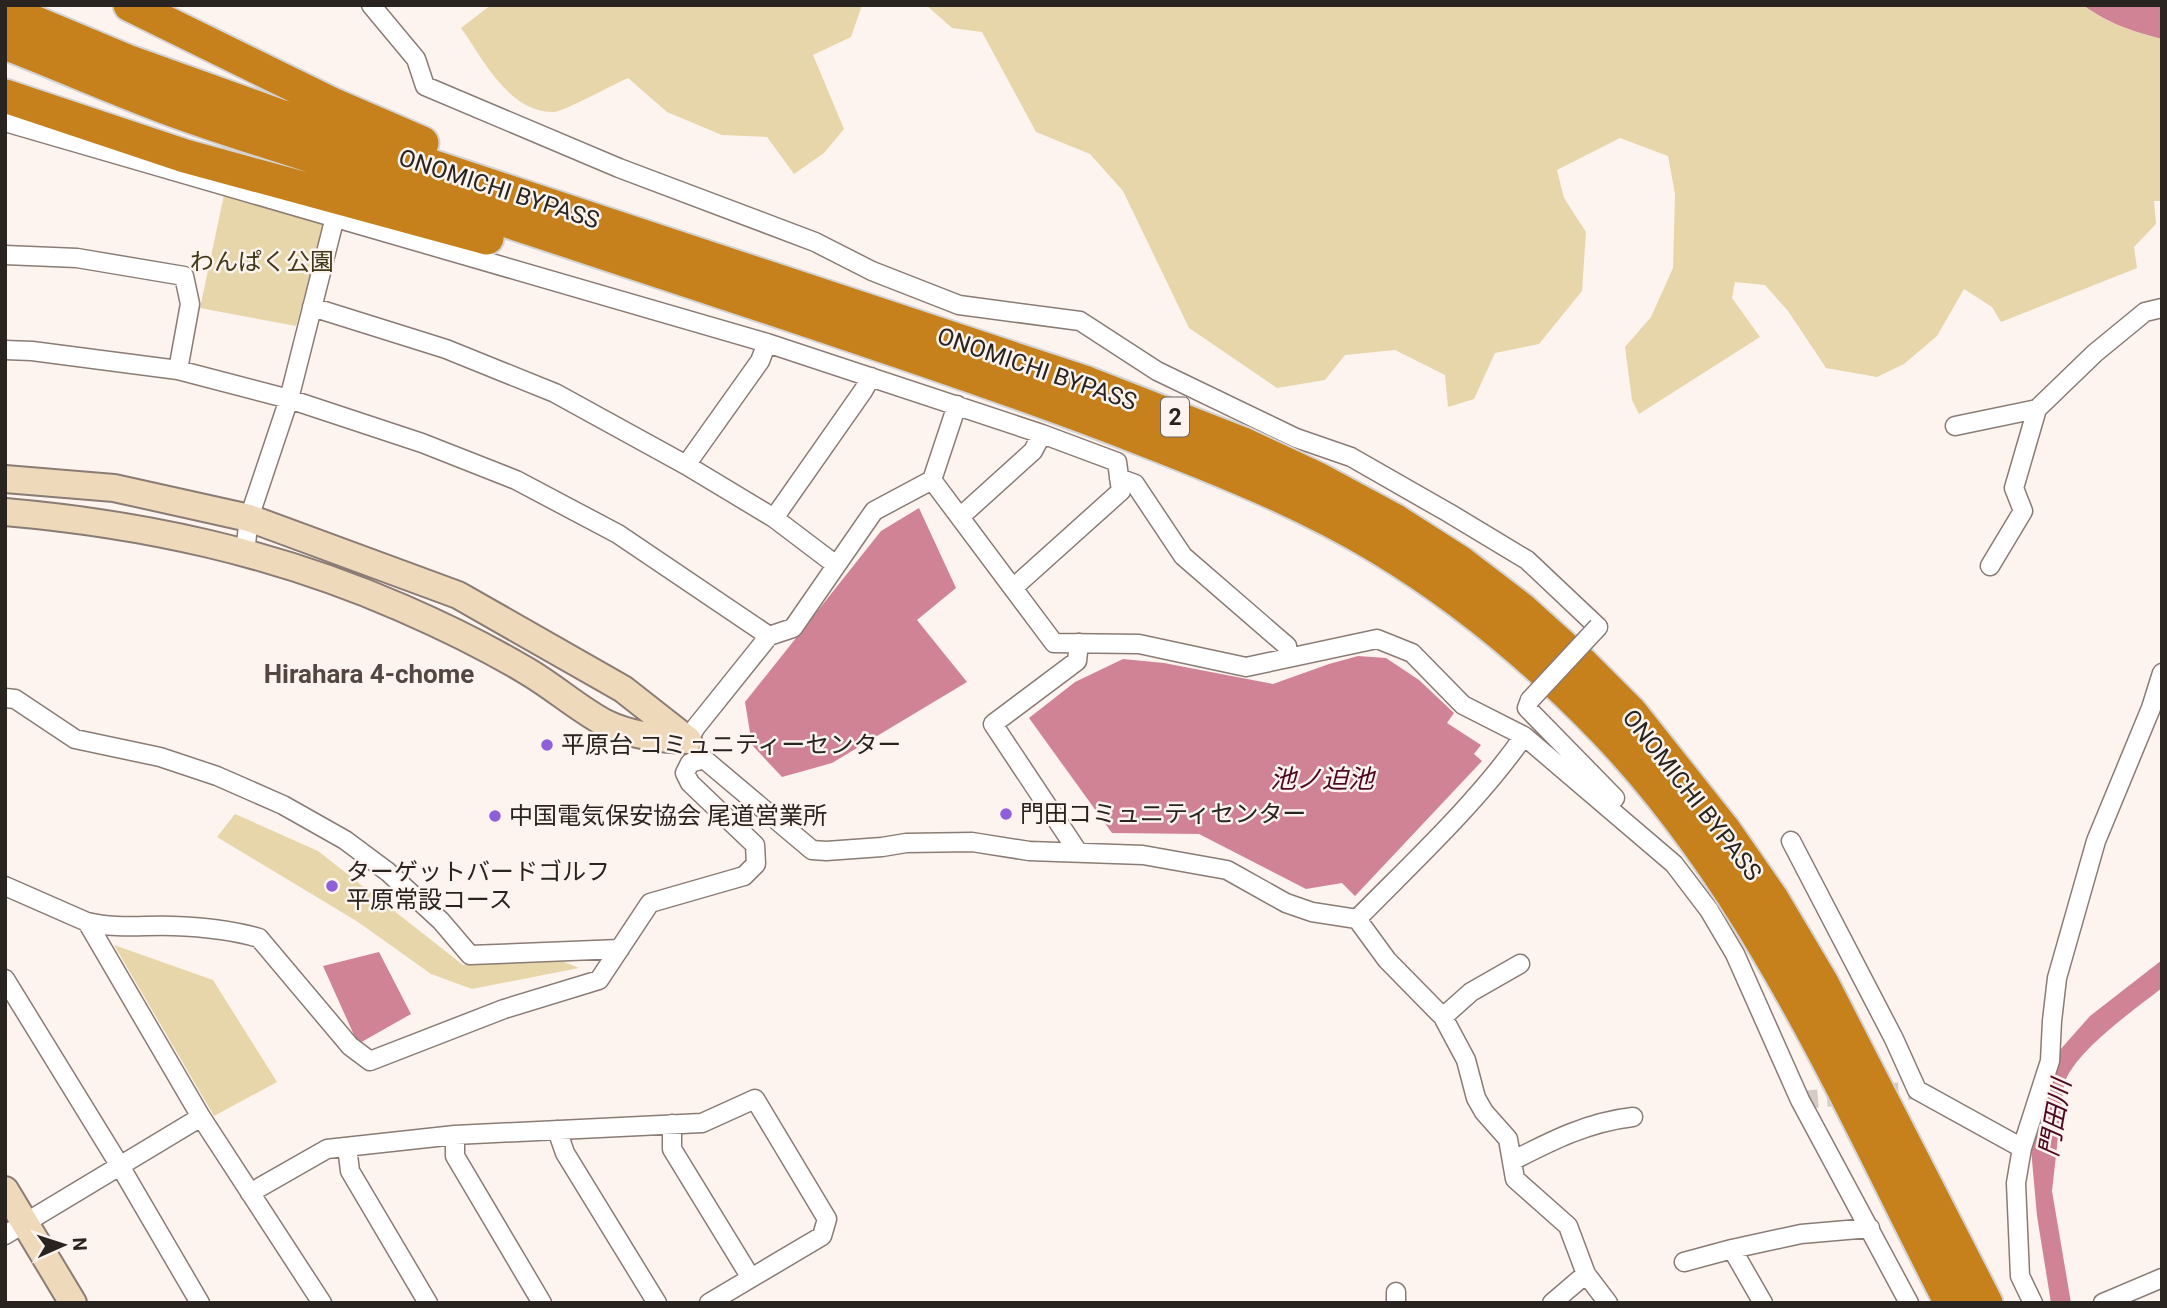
<svg xmlns="http://www.w3.org/2000/svg" width="2167" height="1308" viewBox="0 0 2167 1308" font-family="Roboto,'Noto Sans JP',sans-serif">
	<style>
		.green { fill: #e6d6a9 }
		.water { fill: #d18396 }
		.lines { fill: none; stroke-linecap: round; stroke-linejoin: round }
		.street-tunnel { stroke: #d4cac6; stroke-width: 18; stroke-dasharray: 18 9; stroke-linecap: butt }
		.street-casing { stroke: #8a7b74; stroke-width: 21 }
		.secondary-casing { stroke: #8a7b74; stroke-width: 30 }
		.highway-casing { stroke: #d4d3d3; stroke-width: 37 }
		.street { stroke: #fff; stroke-width: 18 }
		.secondary { stroke: #eed9bb; stroke-width: 26 }
		.highway { stroke: #c7811c; stroke-width: 33 }
		.street-bridge-casing { stroke: #8a7b74; stroke-width: 21; stroke-linecap: butt }
		.street-bridge { stroke: #fff; stroke-width: 18 }
		.poi-dot { fill: #8e5fd8; stroke: #fef4ef; stroke-width: 2.5 }
		.labels { text-anchor: middle; dominant-baseline: central; stroke-width: 5; stroke-linejoin: round; paint-order: stroke }
		.shield { fill: #fef4ef; stroke: #6a625f; stroke-width: 2 }
		.shield-label { font-size: 23px; font-weight: bold; fill: #2a2421 }
		.street-label { font-size: 24px; fill: #2a2421; stroke: #fef4ef }
		.park-label { font-size: 24px; fill: #423716; stroke: #fef4ef }
		.poi-label { font-size: 24px; fill: #2a2421; stroke: #fef4ef; text-anchor: start }
		.neighbourhood-label { font-size: 26px; font-weight: bold; fill: #544741; stroke: #fef4ef }
		.water-label { font-size: 26px; font-style: italic; fill: #4e0723; stroke: #fef4ef }
	</style>
	<rect width="100%" height="100%" fill="#fef4ef"/>
	<path class="green" d="M491,5h371l-11,32 -38,18 31,74 -20,24 -30,21 -27,-37 -45,-2 -55,-23 -39,-34c-12,5 -65,34 -74,34 -46,0 -70,-52 -93,-84z
		M926,5h1157c25,19 49,26 79,34v162h-8l2,23 -22,23 3,21 -136,54 -9,-15 -28,-18 -27,47 -33,28 -27,13 -51,-9 -38,-57 -23,-26 -30,-3 -3,16 28,39 -121,77 -7,-14 -7,-53 26,-30 22,-49 2,-74 -7,-38 -48,-18 -63,32 7,28 22,34 -4,59 -43,53 -44,9 -21,46 -26,8 -3,-32 -50,-25 -50,5 -20,25 -48,8 -88,-60 -66,-137 -33,-37 -54,-22 -54,-100 -30,-4z
		M224,195l101,26 -29,105 -96,-18z
		M235,814l83,37 145,114 99,-4 17,7 -107,21 -41,-15 -73,-52 -141,-85z
		M114,945l99,35 64,102 -63,34z"/>
	<path class="water" d="M2083,5h79v34c-30,-8 -53,-15 -79,-34z
		M919,508l37,80 -39,32 50,62 -135,81 -50,14 -30,-32 -7,-43 136,-171z
		M1358,656l28,2 33,22 35,33 -7,10 34,22 -7,9 8,7 -127,135 -13,-13 -36,6 -107,-55 -87,-1 -83,-115 46,-36 48,-23 41,4 109,21 56,-20z
		M379,952l32,62 -53,30 -35,-78z
		M2162,960v28c-28,22 -87,63 -98,96l-12,107 19,112h-20l-14,-87 -6,-67 28,-98 31,-35z"/>
	<g class="lines">
		<path class="street-tunnel" d="M1800,1100l117,-10"/>
		<defs>
			<path id="street" d="M371,5l45,54 9,27 194,82 196,74 57,29 87,34 121,16 77,50 139,67 55,19 98,56 78,47 71,67
				M5,122l762,221 275,91 75,28 4,29 -108,97
				M5,255l72,3 107,18 6,28 -12,66
				M312,307l134,42 109,44 131,72 88,53 62,47
				M5,350l27,1 146,19 111,29 133,44 94,37 102,54 151,102
				M1955,426l82,-17 58,-56 50,-41 17,-4
				M686,465l74,-104 7,-18
				M1119,478l16,6 48,72 104,90 2,11
				M932,480l122,163 85,1 107,23 131,-28 35,14 51,52 61,31 150,128 35,46 26,44 65,146 109,203
				M960,517l73,-66 9,-17
				M774,518l89,-127 8,-14
				M245,552l4,-34 40,-119 46,-182
				M1990,566l33,-55 -9,-23 23,-79
				M5,698l10,1 60,40 85,18 57,19 66,29 62,35 43,32 53,49 29,34 150,-6
				M1530,700l-3,8 88,90
				M688,740l8,-13 73,-91 24,-8 81,-117 58,-31 25,-75
				M1791,841l103,198 23,51 105,58
				M1078,852l-85,-128 84,-63 2,-18
				M5,886l82,36 114,195 121,186
				M1357,919c57,-58 120,-116 167,-183
				M87,922c29,7 57,3 86,4 29,1 59,4 86,12l91,108 20,15 134,-52 95,-29 51,-77 94,-27 12,-12 -1,-19 -65,-62 -5,-10 5,-10 14,-4 108,91 14,1 56,-4 24,-4 66,-1 57,9 114,4 84,15 59,33 26,9 45,7 30,41 56,57 23,43 10,38 8,14 24,27 7,40 53,47 18,48 22,29
				M5,979l115,187 80,137
				M1443,1017l28,-25 49,-28
				M672,1124v25l79,129
				M557,1130l8,23 92,150
				M455,1135v21l87,147
				M347,1147l3,24 78,132
				M1512,1161c39,-20 76,-39 121,-44
				M250,1193l77,-44 128,-14 247,-12 53,-24 72,120 -5,17 -113,67
				M5,1235l196,-118
				M1732,1249l31,54
				M1684,1262l48,-13 69,-15 69,-6
				M1396,1292v11
				M1552,1303l34,-29
				M2033,1303l-13,-27 -4,-93 6,-35 28,-87 2,-40 5,-43 39,-137 55,-133 11,-35
				M2103,1303l59,-25"/>
			<path id="secondary" d="M5,479l109,9 135,30 209,77 165,94 65,51
				M5,512c138,12 269,40 397,96 39,17 86,40 123,62 28,16 52,38 80,53 24,12 56,16 83,17
				M5,1190l68,113"/>
			<path id="highway" d="M130,5l204,100 88,38
				M5,10l122,51 153,55 807,267 154,60 77,36 76,41 67,43 60,46 60,54 50,50 93,117 48,69 51,86 163,318
				M5,43c57,22 113,47 170,68 46,17 93,31 139,46 162,55 325,107 486,161 116,39 232,78 345,122 80,31 159,63 233,107 83,50 160,114 227,184 155,162 244,375 346,572
				M5,96l180,60 302,82"/>
		</defs>
		<use href="#street" class="street-casing"/>
		<use href="#secondary" class="secondary-casing"/>
		<use href="#highway" class="highway-casing"/>
		<use href="#street" class="street"/>
		<use href="#secondary" class="secondary"/>
		<use href="#highway" class="highway"/>
		<defs>
			<path id="street-bridge" d="M1530,700l68,-73"/>
		</defs>
		<use href="#street-bridge" class="street-bridge-casing"/>
		<use href="#street-bridge" class="street-bridge"/>
	</g>
	<g class="poi-dot">
		<circle cx="547" cy="745" r="7"/>
		<circle cx="1006" cy="814" r="7"/>
		<circle cx="495" cy="816" r="7"/>
		<circle cx="332" cy="886" r="7"/>
	</g>
	<g class="labels">
		<rect class="shield" x="1161" y="397.5" width="28" height="39" rx="5"/>
		<g class="shield-label">
			<text x="1175" y="417">2</text>
		</g>
		<g class="street-label">
			<text transform="translate(499 189) rotate(18)">ONOMICHI BYPASS</text>
			<text transform="translate(1037 369) rotate(19)">ONOMICHI BYPASS</text>
			<text transform="translate(1692 795) rotate(52)">ONOMICHI BYPASS</text>
		</g>
		<g class="park-label">
			<text x="262" y="262">わんぱく公園</text>
		</g>
		<g class="poi-label">
			<text x="561" y="745">平原台 コミュニティーセンター</text>
			<text x="1020" y="814">門田コミュニティセンター</text>
			<text x="509" y="816">中国電気保安協会 尾道営業所</text>
			<text x="346" y="872">ターゲットバードゴルフ<tspan x="346" dy="28">平原常設コース</tspan></text>
		</g>
		<g class="neighbourhood-label">
			<text x="369" y="674">Hirahara 4-chome</text>
		</g>
		<g class="water-label">
			<text x="1322" y="779">池ノ迫池</text>
			<text transform="translate(2055 1118) rotate(-80)">門田川</text>
		</g>
	</g>
	<rect width="2167" height="1308" fill="none" stroke="#2a2421" stroke-width="14"/>
	<g transform="translate(63 1245) rotate(87)" stroke="#fef4ef" stroke-width="5" paint-order="stroke">
	<path d="M0-5L12 26L0 18L-12 26Z" fill="#2a2421"/>
	<text y="-10" font-size="19" font-weight="bold" text-anchor="middle" fill="#2a2421">N</text>
	</g>
</svg>
